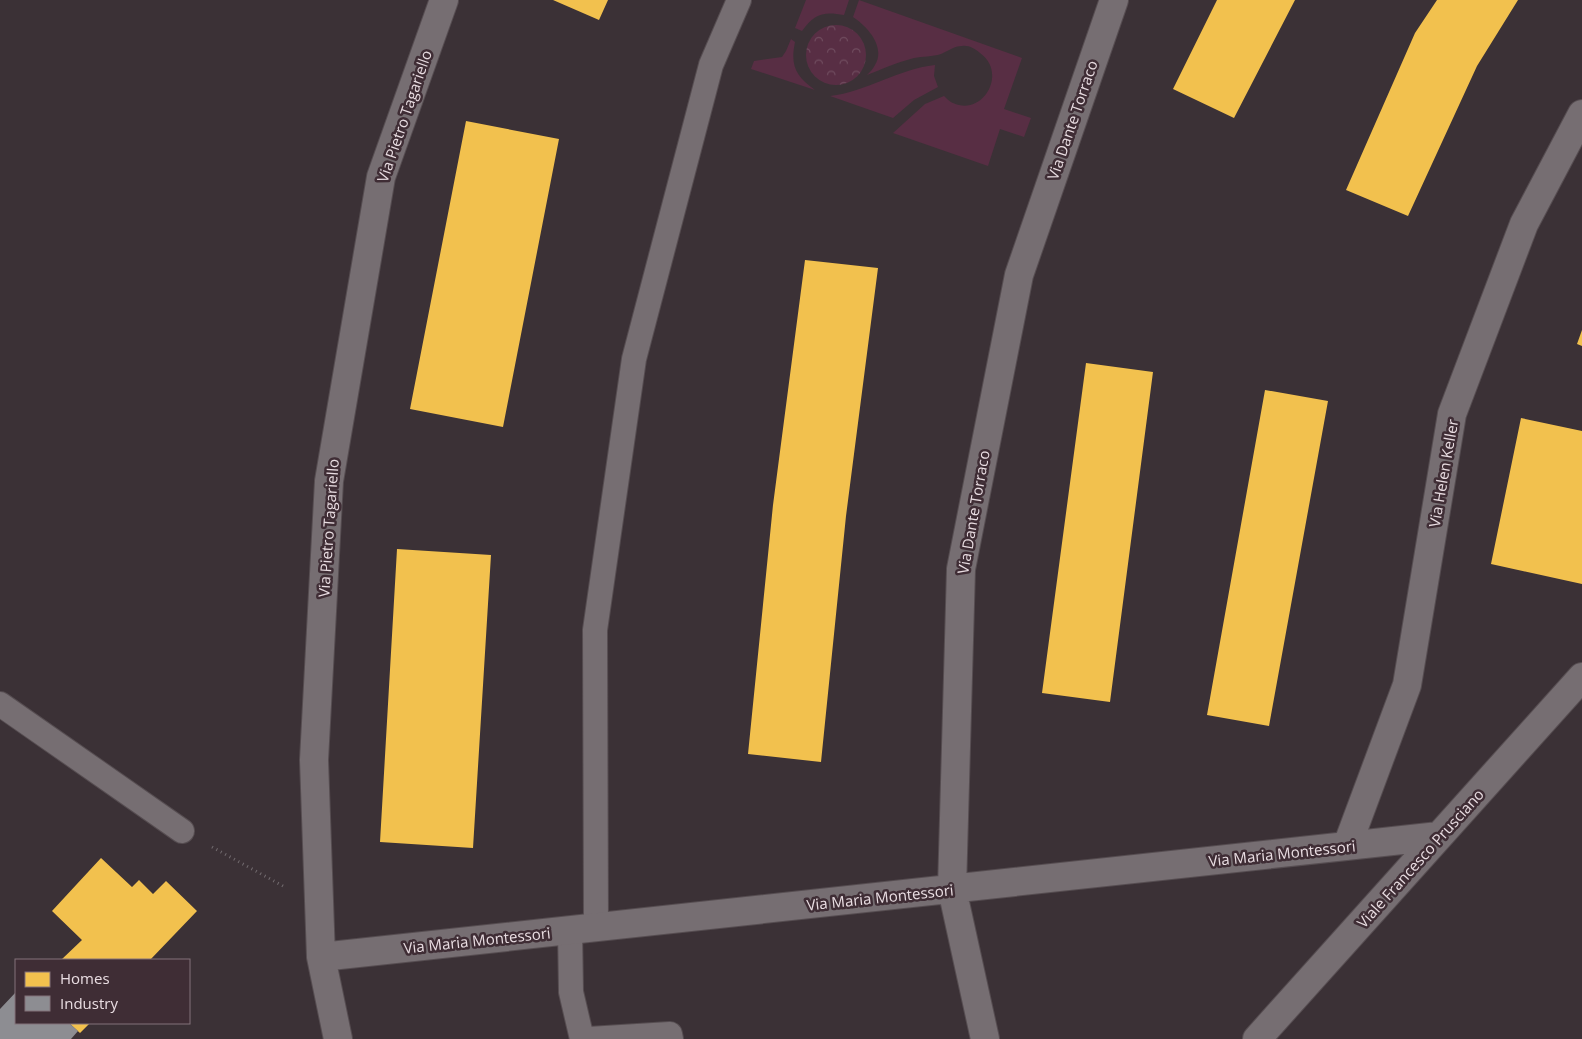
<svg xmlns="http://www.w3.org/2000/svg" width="1582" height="1039" viewBox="0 0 1582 1039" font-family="'Open Sans',sans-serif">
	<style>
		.green { fill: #582e44 }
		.park { fill: url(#park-crowns) }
		.homes { fill: #f2c14e }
		.industry { fill: #8d8d92 }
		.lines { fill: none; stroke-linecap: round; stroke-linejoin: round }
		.lane-casing { stroke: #564d51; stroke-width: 26 }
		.street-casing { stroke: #564d51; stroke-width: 30 }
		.path { stroke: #736c70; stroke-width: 3; stroke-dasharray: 1 4; stroke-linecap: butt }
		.lane { stroke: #766e72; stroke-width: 24 }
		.street { stroke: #766e72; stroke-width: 28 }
		.labels { text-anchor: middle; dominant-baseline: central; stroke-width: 5; stroke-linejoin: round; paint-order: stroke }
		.street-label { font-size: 15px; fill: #e9dde2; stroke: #3f2d35 }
	</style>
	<defs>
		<pattern id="park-crowns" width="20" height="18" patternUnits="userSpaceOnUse" patternTransform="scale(1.25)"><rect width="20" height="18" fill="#582e44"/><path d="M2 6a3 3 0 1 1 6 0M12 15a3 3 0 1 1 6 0" fill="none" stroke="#704c5f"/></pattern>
	</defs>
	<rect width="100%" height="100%" fill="#3b3136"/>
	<path class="green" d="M806,0h43l-5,15c-21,-4 -30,-1 -42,16l-7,-3z
		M859,0l163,58 -18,51 27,9 -7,19 -24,-8 -12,37 -95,-33 32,-29 19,-8c2,2 6,6 9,7 30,14 55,-30 27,-50 -5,-4 -11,-8 -18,-7 -8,0 -14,5 -21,8 -9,3 -18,2 -27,4 -16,4 -32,11 -47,17 3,-3 6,-6 8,-10 11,-18 -8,-39 -22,-48z
		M791,39l4,3c-5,24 1,34 20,48l-64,-21 3,-8 28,-4 4,-6z
		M935,65l-1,11 4,11 -24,13 -21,18 -63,-22c36,-4 68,-27 105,-31z"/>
	<path class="park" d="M806 55a30 30 0 1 1 60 0a30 30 0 1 1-60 0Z"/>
	<path class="homes" d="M553,0h55l-9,20z
		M1217,0h78l-61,118 -61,-29z
		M1437,0h81l-41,66 -69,150 -62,-26 69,-157z
		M466,121l93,18 -56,288 -93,-18z
		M805,260l73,8 -32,248 -25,246 -73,-8 25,-249z
		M1582,330v16l-5,-2z
		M1086,363l67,9 -43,330 -68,-9z
		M1265,390l63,11 -59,325 -62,-11z
		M1521,418l61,13v153l-91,-20z
		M397,549l94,6 -18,293 -93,-6z
		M101,858l31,29 7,-7 14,14 13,-13 31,30 -47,49h-89l21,-20 -30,-29z
		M69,1023h21l-10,10z"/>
	<path class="industry" d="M16,992v31h53l9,8 -7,8h-71v-30z"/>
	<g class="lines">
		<defs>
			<path id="lane" d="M0,704l182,127
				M596,927l-1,-297 39,-271 77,-294 28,-65
				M570,930l1,62 11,47
				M589,1039l81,-5 1,5"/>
			<path id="street" d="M1347,846l60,-161 45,-271 72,-190 58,-110
				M321,957l1118,-121
				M338,1039l-17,-82 -7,-197 15,-279 52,-304 63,-177
				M985,1039l-33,-150 9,-320 58,-294 95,-275
				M1257,1039l325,-362"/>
		</defs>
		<use href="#lane" class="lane-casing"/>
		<use href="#street" class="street-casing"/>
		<path class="path" d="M212,847l71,39"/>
		<use href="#lane" class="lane"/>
		<use href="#street" class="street"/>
	</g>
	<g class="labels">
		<g class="street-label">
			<text transform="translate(404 116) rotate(-71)">Via Pietro Tagariello</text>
			<text transform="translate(1072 120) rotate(-71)">Via Dante Torraco</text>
			<text transform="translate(1443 473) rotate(-80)">Via Helen Keller</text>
			<text transform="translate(973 512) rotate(-80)">Via Dante Torraco</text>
			<text transform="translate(328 528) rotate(-86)">Via Pietro Tagariello</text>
			<text transform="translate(1282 853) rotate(-6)">Via Maria Montessori</text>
			<text transform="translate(1420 858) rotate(-48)">Viale Francesco Prusciano</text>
			<text transform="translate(880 897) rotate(-6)">Via Maria Montessori</text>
			<text transform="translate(477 940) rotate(-6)">Via Maria Montessori</text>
		</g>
	</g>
	<rect x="15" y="959" width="175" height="65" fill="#3f2d35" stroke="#83737a"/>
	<rect x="25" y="972" width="25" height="15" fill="#f2c14e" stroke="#83737a"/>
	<text x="60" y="984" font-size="15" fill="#e9dde2">Homes</text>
	<rect x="25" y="996" width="25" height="15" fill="#8d8d92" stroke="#83737a"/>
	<text x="60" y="1009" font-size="15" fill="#e9dde2">Industry</text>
</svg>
